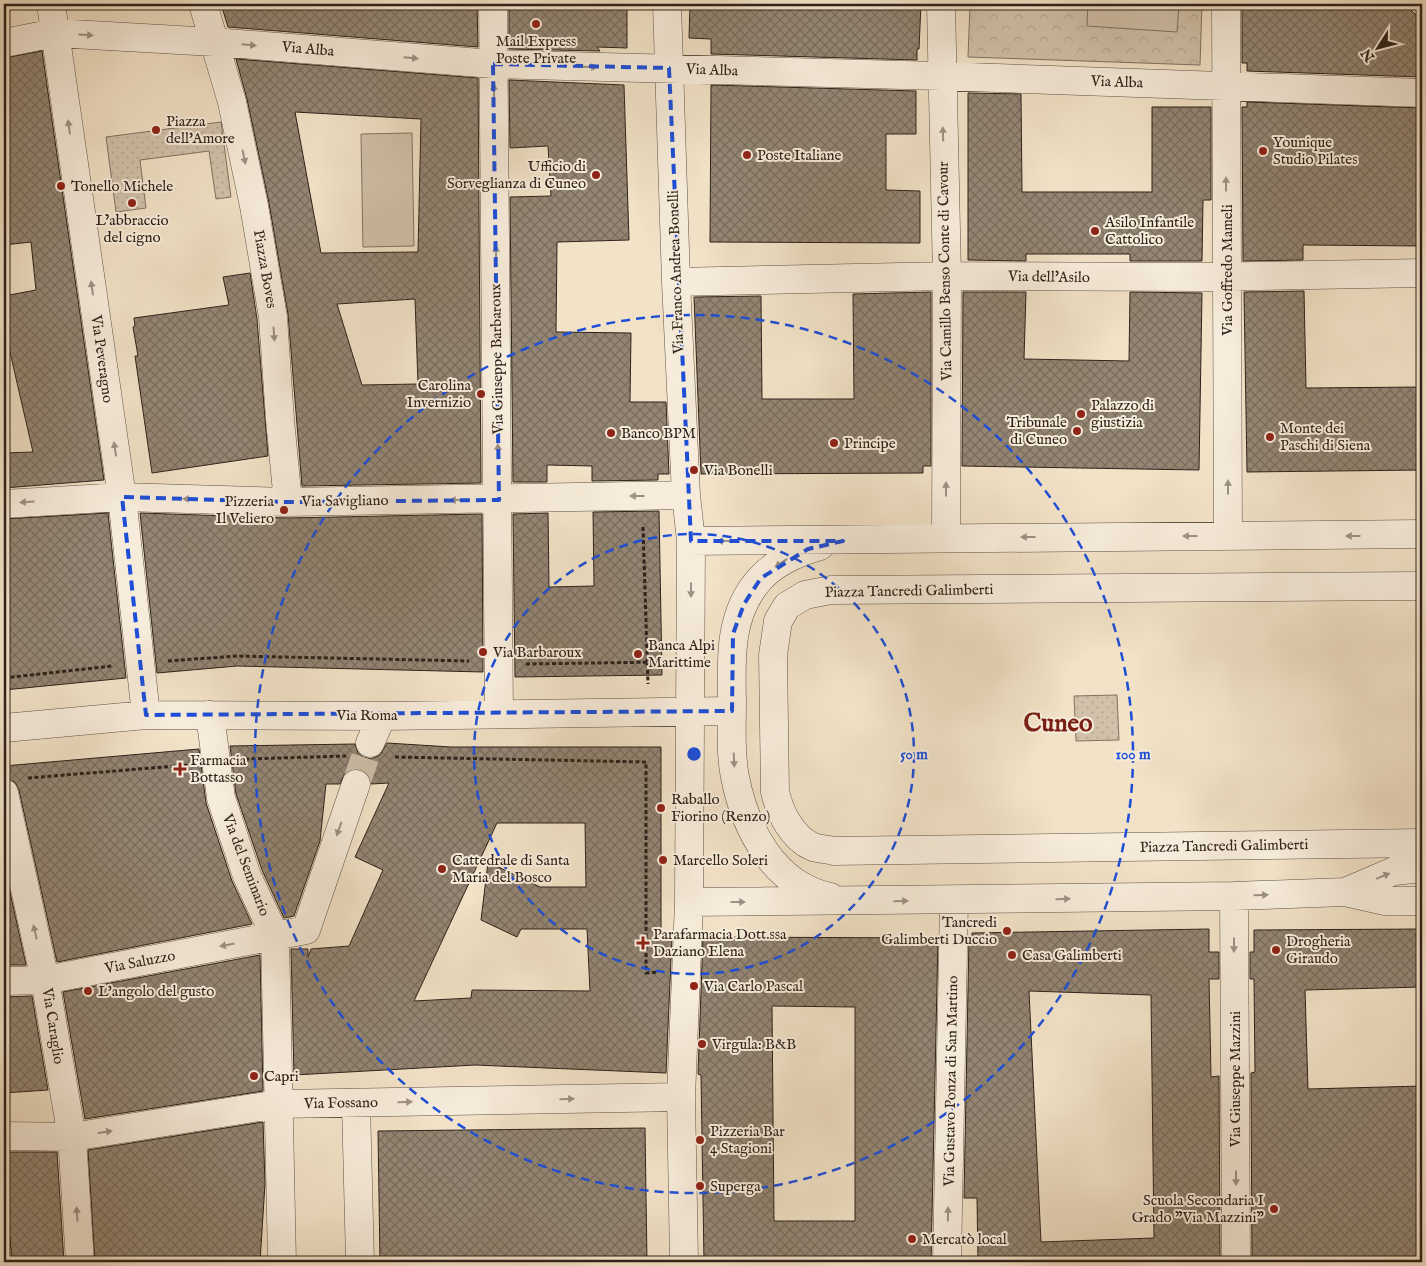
<svg xmlns="http://www.w3.org/2000/svg" width="1426" height="1266" viewBox="0 0 1426 1266" font-family="'IM FELL English',serif">
	<style>
		.grass { fill: url(#grass-dots); stroke: #807262 }
		.forest { fill: url(#forest-crowns); stroke: #807262 }
		.pitch { fill: #d1c1aa; stroke: #807262 }
		.building { fill: url(#building-cross-hatch); stroke: #2e221b; fill-rule: evenodd }
		.lines { fill: none; stroke-linecap: round; stroke-linejoin: round }
		.minor-tunnel { stroke: #cbbca5; stroke-width: 28; stroke-dasharray: 28 14; stroke-linecap: butt }
		.minor-casing { stroke: #5f5246; stroke-width: 29 }
		.path { stroke: #2e221b; stroke-width: 3; stroke-dasharray: 4 2.5; stroke-linecap: butt }
		.minor { stroke: #f7ecdb; stroke-width: 28 }
		.oneway { fill: #9d9185 }
		.marked { fill: none; stroke: #1d4ed8; stroke-width: 4; stroke-dasharray: 10 6; stroke-linejoin: round }
		.ring { fill: none; stroke: #1d4ed8; stroke-width: 2.5; stroke-dasharray: 9 6 }
		.poi-dot { fill: #8f2418; stroke: #f7ecdb; stroke-width: 2 }
		.labels { text-anchor: middle; dominant-baseline: central; stroke-width: 4; stroke-linejoin: round; paint-order: stroke }
		.poi-label { font-size: 15px; fill: #2e221b; stroke: #f7ecdb; text-anchor: start }
		.street-label { font-size: 15px; fill: #2e221b; stroke: #f7ecdb }
		.town-label { font-size: 25px; font-weight: bold; fill: #7a1f14; stroke: #f7ecdb }
		.centre { fill: #1d4ed8; stroke: #f7ecdb; stroke-width: 2.5 }
		.ring-label { font-size: 15px; text-anchor: middle; font-weight: bold; fill: #1d4ed8; stroke: #f7ecdb; stroke-width: 4; stroke-linejoin: round; paint-order: stroke }
	</style>
	<defs>
		<pattern id="grass-dots" width="8" height="8" patternUnits="userSpaceOnUse" patternTransform="scale(1.25)"><rect width="8" height="8" fill="#d1c1aa"/><path d="M2 2h.1M6 6h.1" fill="none" stroke="#b4a692" stroke-width="1.8" stroke-linecap="round"/></pattern>
		<pattern id="forest-crowns" width="20" height="18" patternUnits="userSpaceOnUse" patternTransform="scale(1.25)"><rect width="20" height="18" fill="#d1c1aa"/><path d="M2 6a3 3 0 1 1 6 0M12 15a3 3 0 1 1 6 0" fill="none" stroke="#b4a692"/></pattern>
		<pattern id="building-cross-hatch" width="8" height="8" patternUnits="userSpaceOnUse" patternTransform="scale(1.25)"><rect width="8" height="8" fill="#948674"/><path d="M0 0l8 8M0 8l8-8" fill="none" stroke="#796d5e"/></pattern>
	</defs>
	<rect width="100%" height="100%" fill="#f2e2c7"/>
	<filter id="stains"><feTurbulence type="fractalNoise" baseFrequency=".004" numOctaves="4"/><feColorMatrix values="0 0 0 0 .2 0 0 0 0 .09 0 0 0 0 .02 0 0 0 .5 -.17"/></filter>
	<radialGradient id="worn" r=".72"><stop offset=".6" stop-color="#630" stop-opacity="0"/><stop offset="1" stop-color="#630" stop-opacity=".3"/></radialGradient>
	<path class="grass" d="M221,122l10,75 -15,2 -7,-48 -69,9 6,48 -30,4 -10,-75z
		M1117,695l2,45 -43,1 -2,-45z"/>
	<path class="forest" d="M970,4h232l-2,61 -232,-8z"/>
	<path class="pitch" d="M1088,4h91l-2,28 -90,-6z
		M412,133l2,113 -51,1 -2,-113z"/>
	<path class="building" d="M221,4h256l1,43 -250,-20z
		M509,4h118v44l-30,-1 3,4 -91,-2z
		M690,4h231l-2,45h-2v11l-206,-6v-15l-22,-1z
		M1242,4h163l17,17v56l-175,-6v-8h-5z
		M42,51l62,429 -100,8v-35l29,-1 -24,-104 -5,1v-53l32,-6 -5,-48 -27,3v-187z
		M236,59l242,19 3,405 -179,3 -14,-172 -19,-111 -22,-104zM295,112l126,7 -3,133 -97,1zM415,299l3,85 -56,1 -25,-81z
		M509,80l115,5 5,155 -72,2 -1,90 75,1 -1,69h36l3,72h-11v6l-66,1v-15l-45,-1v17h-34l-3,-285 41,-1 -3,-50 -38,2z
		M711,85l205,6v43h-30v56l34,1v52l-210,-1z
		M968,93l53,1 1,98h130v-85h59v93h-8l-1,61h-72v-7h-104v7l-58,-1z
		M1247,102l175,6v138l-119,-1v15l-60,1 -1,-154h5z
		M250,273l7,46 11,137 -116,17 -17,-117h3l-5,-29 2,-1 -1,-8 95,-13 -6,-28z
		M1304,291l2,97 116,-1v83l-175,2 -3,-180z
		M931,292v174h-8v7l-222,1 -7,-177 67,-1 1,103h92l-1,-105z
		M963,292h63l-2,67 105,2 1,-69 72,1 -3,177 -237,-4z
		M659,511l3,164 -147,2 -2,-163 35,-1 1,74 45,-1 -1,-74z
		M108,513l18,165 -122,12v-171z
		M140,513l148,5 194,-4 1,158 -246,-6 -80,7z
		M387,743l64,4h210v190h11l-6,136 -191,-8 -181,10 -3,-126h17v8l3,-8 38,-3 34,-76 -28,-13 34,-74 -18,1 -4,-11 -6,-4h-8l-8,4 -5,11h-14l-6,57 -26,75 -10,2 -22,-48 -26,-76 -6,-48 125,-2 3,9 5,4 8,2 9,-4zM497,823h88l1,64h-46l-52,-25 -7,58 36,17 4,-8h66l3,62 -118,-1 -1,8 -57,3z
		M199,749l7,54 26,78 20,43 -195,38 -38,-172 -4,-8 -11,-4v-12z
		M4,865l22,100h-22z
		M1209,929v23h10v27h-10l2,98 8,-1 1,186h-242l-1,-64h-13l5,-260h3v-5zM1029,991l122,4 3,243 -113,4z
		M1422,929v58l-117,3 3,99 114,-3v176h-170l-1,-189 4,-1 -1,-93h-4v-27h4v-22z
		M703,937l235,1 -7,324h-227l-3,-187 -3,-1zM772,1006l83,1v214h-81z
		M260,955l3,136 -178,28 -22,-127z
		M32,996l16,94 -44,3v-96z
		M263,1122l2,62 -5,78h-165l-7,-112z
		M645,1128l2,134h-267l-2,-131z
		M4,1152h53l7,110h-52l-2,-25 -6,1z"/>
	<g class="lines">
		<path class="minor-tunnel" d="M356,784l14,-41"/>
		<defs>
			<path id="minor" d="M51,4l71,493 24,218
				M203,4l29,98 22,104 19,111 7,103 8,82
				M493,4l6,710
				M667,4l9,278 10,213 5,46 -2,361 -8,195 3,165
				M941,4l6,272 -1,261
				M1226,4l2,532
				M4,43l51,-10 159,9 279,22 448,12 481,17
				M676,282l271,-6 255,1 220,-4
				M4,504l118,-7 166,5 398,-7
				M691,541l731,-7
				M820,546c-21,6 -45,16 -60,33 -31,34 -29,79 -28,122 0,24 -2,52 3,76 10,52 39,108 95,120
				M1422,586l-591,4 -26,5 -18,11 -9,15 -5,34 2,137c5,21 17,46 38,55 6,2 14,2 20,4l589,-8
				M210,715l11,83 26,78 28,60 7,326
				M4,728l142,-13 236,1 350,-5
				M370,743l12,-27
				M4,793l41,187 27,157 8,125
				M1345,892l49,-21 28,-3
				M1234,896l2,366
				M689,902l545,-6 111,-4 40,9h37
				M4,981l41,-1 261,-50 50,-146
				M356,1103l4,159
				M4,1136l68,1 206,-33 403,-7
				M947,1262l7,-362"/>
		</defs>
		<use href="#minor" class="minor-casing"/>
		<path class="path" d="M643,527l5,157
			M168,661l69,-5 232,5
			M526,664l135,-2
			M4,678l108,-12
			M395,757l251,5v211l12,-1
			M245,759l101,-3
			M28,778l161,-13"/>
		<use href="#minor" class="minor"/>
	</g>
	<defs><path id="oneway-solid" d="M-6-.8H1V-3.2L6.5 0L1 3.2V.8H-6Z" transform="scale(1.25)"/></defs>
	<g class="oneway">
		<use href="#oneway-solid" transform="translate(86 35) rotate(3)"/>
		<use href="#oneway-solid" transform="translate(249 45) rotate(5)"/>
		<use href="#oneway-solid" transform="translate(411 58) rotate(5)"/>
		<use href="#oneway-solid" transform="translate(590 67) rotate(1)"/>
		<use href="#oneway-solid" transform="translate(494 91) rotate(-91)"/>
		<use href="#oneway-solid" transform="translate(69 127) rotate(-98)"/>
		<use href="#oneway-solid" transform="translate(943 134) rotate(-92)"/>
		<use href="#oneway-solid" transform="translate(244 157) rotate(78)"/>
		<use href="#oneway-solid" transform="translate(1226 184) rotate(-90)"/>
		<use href="#oneway-solid" transform="translate(496 253) rotate(-91)"/>
		<use href="#oneway-solid" transform="translate(92 288) rotate(-98)"/>
		<use href="#oneway-solid" transform="translate(274 334) rotate(86)"/>
		<use href="#oneway-solid" transform="translate(115 449) rotate(-98)"/>
		<use href="#oneway-solid" transform="translate(498 451) rotate(-91)"/>
		<use href="#oneway-solid" transform="translate(1228 487) rotate(-90)"/>
		<use href="#oneway-solid" transform="translate(946 489) rotate(-90)"/>
		<use href="#oneway-solid" transform="translate(637 496) rotate(180)"/>
		<use href="#oneway-solid" transform="translate(190 499) rotate(-178)"/>
		<use href="#oneway-solid" transform="translate(457 500) rotate(179)"/>
		<use href="#oneway-solid" transform="translate(27 502) rotate(177)"/>
		<use href="#oneway-solid" transform="translate(1190 536) rotate(180)"/>
		<use href="#oneway-solid" transform="translate(1353 536) rotate(-180)"/>
		<use href="#oneway-solid" transform="translate(1028 537) rotate(180)"/>
		<use href="#oneway-solid" transform="translate(724 541) rotate(180)"/>
		<use href="#oneway-solid" transform="translate(781 563) rotate(146)"/>
		<use href="#oneway-solid" transform="translate(691 590) rotate(90)"/>
		<use href="#oneway-solid" transform="translate(734 760) rotate(88)"/>
		<use href="#oneway-solid" transform="translate(339 829) rotate(110)"/>
		<use href="#oneway-solid" transform="translate(1383 876) rotate(-22)"/>
		<use href="#oneway-solid" transform="translate(1261 895) rotate(-2)"/>
		<use href="#oneway-solid" transform="translate(1063 899) rotate(-1)"/>
		<use href="#oneway-solid" transform="translate(901 901) rotate(-1)"/>
		<use href="#oneway-solid" transform="translate(738 902)"/>
		<use href="#oneway-solid" transform="translate(35 932) rotate(-103)"/>
		<use href="#oneway-solid" transform="translate(227 945) rotate(169)"/>
		<use href="#oneway-solid" transform="translate(1234 945) rotate(90)"/>
		<use href="#oneway-solid" transform="translate(567 1099) rotate(-1)"/>
		<use href="#oneway-solid" transform="translate(405 1102) rotate(-1)"/>
		<use href="#oneway-solid" transform="translate(105 1132) rotate(-9)"/>
		<use href="#oneway-solid" transform="translate(1236 1178) rotate(90)"/>
		<use href="#oneway-solid" transform="translate(77 1214) rotate(-94)"/>
		<use href="#oneway-solid" transform="translate(948 1214) rotate(-89)"/>
	</g>
	<path class="marked" d="M493,64l176,4 22,473h152l-35,8 -47,29 -17,26 -11,30 -1,77 -586,4 -24,-218 166,5 211,-2z"/>
	<g class="ring">
		<circle cx="694" cy="754" r="220"/>
		<circle cx="694" cy="754" r="439"/>
	</g>
	<g class="poi-dot">
		<circle cx="536" cy="24" r="5"/>
		<circle cx="156" cy="130" r="5"/>
		<circle cx="1263" cy="151" r="5"/>
		<circle cx="747" cy="155" r="5"/>
		<circle cx="596" cy="175" r="5"/>
		<circle cx="61" cy="186" r="5"/>
		<circle cx="132" cy="203" r="5"/>
		<circle cx="1095" cy="231" r="5"/>
		<circle cx="481" cy="394" r="5"/>
		<circle cx="1081" cy="414" r="5"/>
		<circle cx="1077" cy="431" r="5"/>
		<circle cx="611" cy="433" r="5"/>
		<circle cx="1270" cy="437" r="5"/>
		<circle cx="834" cy="443" r="5"/>
		<circle cx="694" cy="470" r="5"/>
		<circle cx="284" cy="510" r="5"/>
		<circle cx="483" cy="652" r="5"/>
		<circle cx="638" cy="654" r="5"/>
		<path d="M177.5 761.5h5v5h5v5h-5v5h-5v-5h-5v-5h5z"/>
		<circle cx="661" cy="808" r="5"/>
		<circle cx="663" cy="860" r="5"/>
		<circle cx="442" cy="869" r="5"/>
		<circle cx="1007" cy="931" r="5"/>
		<path d="M640.5 935.5h5v5h5v5h-5v5h-5v-5h-5v-5h5z"/>
		<circle cx="1276" cy="950" r="5"/>
		<circle cx="1012" cy="955" r="5"/>
		<circle cx="694" cy="986" r="5"/>
		<circle cx="88" cy="991" r="5"/>
		<circle cx="702" cy="1044" r="5"/>
		<circle cx="254" cy="1076" r="5"/>
		<circle cx="700" cy="1140" r="5"/>
		<circle cx="700" cy="1186" r="5"/>
		<circle cx="1274" cy="1209" r="5"/>
		<circle cx="912" cy="1239" r="5"/>
	</g>
	<g class="labels">
		<g class="poi-label">
			<text x="536" y="41" text-anchor="middle">Mail Express<tspan x="536" dy="17">Poste Private</tspan></text>
			<text x="166" y="121">Piazza<tspan x="166" dy="17">dell'Amore</tspan></text>
			<text x="1273" y="142">Younique<tspan x="1273" dy="17">Studio Pilates</tspan></text>
			<text x="757" y="155">Poste Italiane</text>
			<text x="586" y="166" text-anchor="end">Ufficio di<tspan x="586" dy="17">Sorveglianza di Cuneo</tspan></text>
			<text x="71" y="186">Tonello Michele</text>
			<text x="132" y="220" text-anchor="middle">L’abbraccio<tspan x="132" dy="17">del cigno</tspan></text>
			<text x="1105" y="222">Asilo Infantile<tspan x="1105" dy="17">Cattolico</tspan></text>
			<text x="471" y="385" text-anchor="end">Carolina<tspan x="471" dy="17">Invernizio</tspan></text>
			<text x="1091" y="405">Palazzo di<tspan x="1091" dy="17">giustizia</tspan></text>
			<text x="1067" y="422" text-anchor="end">Tribunale<tspan x="1067" dy="17">di Cuneo</tspan></text>
			<text x="1280" y="428">Monte dei<tspan x="1280" dy="17">Paschi di Siena</tspan></text>
			<text x="621" y="433">Banco BPM</text>
			<text x="844" y="443">Principe</text>
			<text x="704" y="470">Via Bonelli</text>
			<text x="274" y="501" text-anchor="end">Pizzeria<tspan x="274" dy="17">Il Veliero</tspan></text>
			<text x="648" y="645">Banca Alpi<tspan x="648" dy="17">Marittime</tspan></text>
			<text x="493" y="652">Via Barbaroux</text>
			<text x="190" y="760">Farmacia<tspan x="190" dy="17">Bottasso</tspan></text>
			<text x="671" y="799">Raballo<tspan x="671" dy="17">Fiorino (Renzo)</tspan></text>
			<text x="452" y="860">Cattedrale di Santa<tspan x="452" dy="17">Maria del Bosco</tspan></text>
			<text x="673" y="860">Marcello Soleri</text>
			<text x="997" y="922" text-anchor="end">Tancredi<tspan x="997" dy="17">Galimberti Duccio</tspan></text>
			<text x="653" y="934">Parafarmacia Dott.ssa<tspan x="653" dy="17">Daziano Elena</tspan></text>
			<text x="1286" y="941">Drogheria<tspan x="1286" dy="17">Giraudo</tspan></text>
			<text x="1022" y="955">Casa Galimberti</text>
			<text x="704" y="986">Via Carlo Pascal</text>
			<text x="98" y="991">L'angolo del gusto</text>
			<text x="712" y="1044">Virgula: B&amp;B</text>
			<text x="264" y="1076">Capri</text>
			<text x="710" y="1131">Pizzeria Bar<tspan x="710" dy="17">4 Stagioni</tspan></text>
			<text x="710" y="1186">Superga</text>
			<text x="1264" y="1200" text-anchor="end">Scuola Secondaria I<tspan x="1264" dy="17">Grado "Via Mazzini"</tspan></text>
			<text x="922" y="1239">Mercatò local</text>
		</g>
		<g class="street-label">
			<text transform="translate(308 49) rotate(5)">Via Alba</text>
			<text transform="translate(712 70) rotate(2)">Via Alba</text>
			<text transform="translate(1117 82) rotate(2)">Via Alba</text>
			<text transform="translate(265 269) rotate(80)">Piazza Boves</text>
			<text transform="translate(1227 270) rotate(-90)">Via Goffredo Mameli</text>
			<text transform="translate(945 271) rotate(-91)">Via Camillo Benso Conte di Cavour</text>
			<text transform="translate(676 272) rotate(-92)">Via Franco Andrea Bonelli</text>
			<text transform="translate(1049 277) rotate(1)">Via dell'Asilo</text>
			<text transform="translate(102 359) rotate(82)">Via Peveragno</text>
			<text transform="translate(497 359) rotate(-91)">Via Giuseppe Barbaroux</text>
			<text transform="translate(345 501) rotate(-1)">Via Savigliano</text>
			<text transform="translate(909 591) rotate(-1)">Piazza Tancredi Galimberti</text>
			<text x="367" y="715">Via Roma</text>
			<text transform="translate(1224 846) rotate(-1)">Piazza Tancredi Galimberti</text>
			<text transform="translate(246 865) rotate(69)">Via del Seminario</text>
			<text transform="translate(140 962) rotate(-11)">Via Saluzzo</text>
			<text transform="translate(53 1026) rotate(81)">Via Caraglio</text>
			<text transform="translate(1235 1079) rotate(-90)">Via Giuseppe Mazzini</text>
			<text transform="translate(951 1081) rotate(-89)">Via Gustavo Ponza di San Martino</text>
			<text transform="translate(341 1103) rotate(-1)">Via Fossano</text>
		</g>
		<g class="town-label">
			<text x="1058" y="724">Cuneo</text>
		</g>
	</g>
	<circle cx="694" cy="754" r="8" class="centre"/>
	<g class="ring-label">
		<text x="914" y="759">50 m</text>
		<text x="1133" y="759">100 m</text>
	</g>
	<rect width="1426" height="1266" fill="none" stroke="#f2e2c7" stroke-width="20"/>
	<rect x="5" y="5" width="1416" height="1256" fill="none" stroke="#2e221b" stroke-width="2.5"/>
	<rect x="10" y="10" width="1406" height="1246" fill="none" stroke="#2e221b"/>
	<g transform="translate(1378 48) rotate(234)" stroke="#f7ecdb" stroke-width="4" paint-order="stroke">
	<path d="M0-4L9 19L0 12L-9 19Z" fill="#2e221b"/>
	<text y="-8" font-size="14" font-weight="bold" text-anchor="middle" fill="#2e221b">N</text>
	</g>
	<rect width="100%" height="100%" filter="url(#stains)"/>
	<rect width="100%" height="100%" fill="url(#worn)"/>
</svg>
